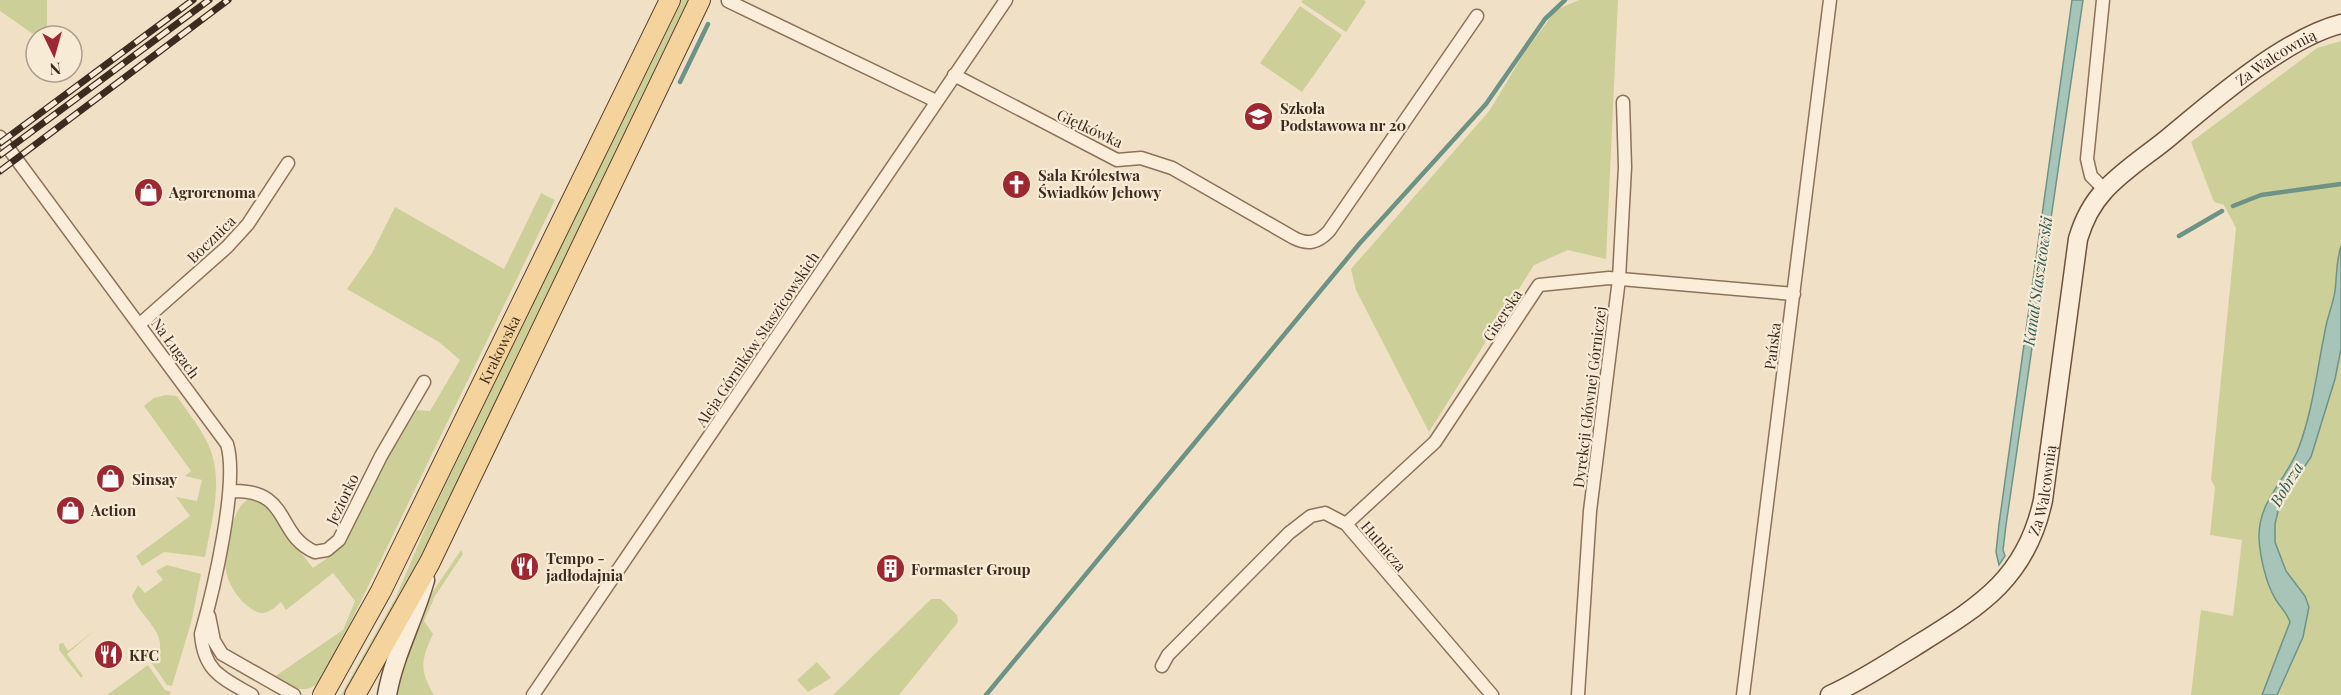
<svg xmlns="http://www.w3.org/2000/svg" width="2341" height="695" viewBox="0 0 2341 695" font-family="'Playfair Display',serif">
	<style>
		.green { fill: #cdcf99 }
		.water { fill: #a7c4b9; stroke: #6d9387; stroke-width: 1.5 }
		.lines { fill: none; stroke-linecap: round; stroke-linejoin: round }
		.stream { stroke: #6d9387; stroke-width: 4.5 }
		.street-casing { stroke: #8c725a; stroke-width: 15 }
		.secondary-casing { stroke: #6e533e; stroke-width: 21 }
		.primary-casing { stroke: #5a402f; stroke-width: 22 }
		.street { stroke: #faeeda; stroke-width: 12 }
		.secondary { stroke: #faeeda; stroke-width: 18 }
		.primary { stroke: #f4d39d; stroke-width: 20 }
		.rail-casing { stroke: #3c2b1f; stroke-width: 7 }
		.rail { stroke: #f7ebd6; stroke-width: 4.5; stroke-dasharray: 14; stroke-linecap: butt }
		.labels { text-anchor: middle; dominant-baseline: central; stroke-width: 4.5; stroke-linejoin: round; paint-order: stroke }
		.street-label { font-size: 15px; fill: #3c2b1f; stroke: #f7ebd6 }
		.poi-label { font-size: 15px; font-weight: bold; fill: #3c2b1f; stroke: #f7ebd6; text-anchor: start }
		.water-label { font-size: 16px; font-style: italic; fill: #2e5c56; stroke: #f7ebd6 }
	</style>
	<rect width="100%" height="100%" fill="#f0e1c6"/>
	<path class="green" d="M0,0h47v29l-14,5 -33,-23z
		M679,0h11l-295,610 -49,85h-5l55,-98 34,-80z
		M1303,0h61l2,2 -20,30 -45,-30z
		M1579,0h39l-12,259 -38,-9 -34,15 -105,167 -73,-142 -5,-21 139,-159 34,-57 32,-43z
		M1300,6l42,29 -40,57 -42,-29z
		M2341,41v654h-150l10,-85 32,6 9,-76 -32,-5 5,-48 -4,-7 25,-252 -12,-23 -10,-3 -23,-60 126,-94z
		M541,193l14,7 -208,430c-7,20 -20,62 -47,59 -9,0 -18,-8 -26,-12l69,-47 12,-29 -22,-28 -47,37 -5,-8c-6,5 -12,12 -20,11 -16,-3 -33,-27 -35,-42 -3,-17 6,-65 23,-72l12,2 52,67 23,-16 10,-11 39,-78 32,-53 13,1 30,-51 -21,-18 -92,-53 25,-36 23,-46 109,62z
		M166,395l11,1c9,14 20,27 28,42 21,37 7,80 0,119l-41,-5 -22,14 -6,-10 54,-40 -14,-19 21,4 5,-21 -17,-4 6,-5 -47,-65 10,-8z
		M461,550l2,4 -28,42 -11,25 9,13c-12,26 -14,36 1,61h-41l31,-90z
		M167,565l34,9 -10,49 -19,63 -5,-1 -16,-23c26,-23 -11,-44 -19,-66l6,-11 7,8 18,-13 -7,-9z
		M931,599h10l16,16 1,7 -59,73h-66z
		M95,630l-28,24 16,22 -2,2 -22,-28v-6l4,-1 5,8z
		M817,662l14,16 -23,14 -11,-12z
		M148,665l17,25 6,2 -1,3h-63z"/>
	<path class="water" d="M2072,0h11l-77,525 -3,25 2,6 -6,9 -3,-13 3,-28z
		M2341,246v103l-6,30 -24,78 -31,46 -5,21v18l11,29 19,25 4,11 -6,30 -26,58h-15l28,-73c-3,-9 -9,-14 -14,-22 -10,-16 -16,-43 -17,-62 -1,-38 28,-58 40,-91 14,-38 18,-77 26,-116 2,-13 8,-27 10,-40 2,-16 1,-29 6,-45z"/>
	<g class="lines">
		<path class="stream" d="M680,82l28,-58
			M2233,206l28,-11 80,-11
			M2179,236l43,-25
			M986,695l374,-452 126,-139 59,-85 20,-19"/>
		<defs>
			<path id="street" d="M2103,0l-16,159 4,17 14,14
				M728,1l208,100
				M954,75l163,85 24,-2 31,10 122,70c14,7 24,5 35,-7l148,-215
				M0,137l227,307c12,39 -14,148 -26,190 3,38 21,44 51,61
				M140,324l87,-77 21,-23 40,-61
				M231,491c61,-2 44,44 84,61l12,-2 12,-10 42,-84 43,-74
				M1346,524l89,-82 104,-157 70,-7 185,16
				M209,616l5,25 8,13 72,41
				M1162,666l6,-11 121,-122 22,-17 14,-3 21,11 146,171
				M533,695l473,-695
				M1578,695l12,-184 29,-232 6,-112 -2,-65
				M1743,695l87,-695"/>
			<g id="secondary">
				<path d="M387,695c7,-40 27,-76 38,-115"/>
				<path id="s1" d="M1830,695c29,-13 56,-31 84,-48 64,-40 112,-67 129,-147l35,-261c5,-17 13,-34 26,-48 18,-20 42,-35 63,-52 44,-37 118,-101 174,-115"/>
			</g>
			<g id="primary">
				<path id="s2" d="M323,695l58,-104 289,-591"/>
				<path d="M355,695l75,-133 270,-562"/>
			</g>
		</defs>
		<use href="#street" class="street-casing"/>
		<use href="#secondary" class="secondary-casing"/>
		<use href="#primary" class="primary-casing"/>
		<use href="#street" class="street"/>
		<use href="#secondary" class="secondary"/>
		<use href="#primary" class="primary"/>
		<defs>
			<path id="rail" d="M0,143l193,-143
				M0,155l209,-155
				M0,171l228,-171"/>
		</defs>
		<use href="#rail" class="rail-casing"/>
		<use href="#rail" class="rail"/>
	</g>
	<defs>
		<symbol id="school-disc" viewBox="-11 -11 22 22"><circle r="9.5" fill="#9e2831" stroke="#f7ebd6"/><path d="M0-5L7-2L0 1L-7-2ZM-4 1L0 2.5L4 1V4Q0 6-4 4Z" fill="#fff"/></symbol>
		<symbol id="church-disc" viewBox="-11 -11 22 22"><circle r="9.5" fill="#9e2831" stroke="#f7ebd6"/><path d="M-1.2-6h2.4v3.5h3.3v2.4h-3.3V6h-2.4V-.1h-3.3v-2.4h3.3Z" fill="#fff"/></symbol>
		<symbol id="shop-disc" viewBox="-11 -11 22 22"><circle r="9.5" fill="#9e2831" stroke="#f7ebd6"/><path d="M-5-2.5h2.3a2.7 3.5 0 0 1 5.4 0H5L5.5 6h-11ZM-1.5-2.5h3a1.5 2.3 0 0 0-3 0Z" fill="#fff"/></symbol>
		<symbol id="restaurant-disc" viewBox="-11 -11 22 22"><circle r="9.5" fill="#9e2831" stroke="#f7ebd6"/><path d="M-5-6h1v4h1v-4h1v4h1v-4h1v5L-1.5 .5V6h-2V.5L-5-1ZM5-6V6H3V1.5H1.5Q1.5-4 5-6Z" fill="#fff"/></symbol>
		<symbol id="building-disc" viewBox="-11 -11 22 22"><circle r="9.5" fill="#9e2831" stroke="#f7ebd6"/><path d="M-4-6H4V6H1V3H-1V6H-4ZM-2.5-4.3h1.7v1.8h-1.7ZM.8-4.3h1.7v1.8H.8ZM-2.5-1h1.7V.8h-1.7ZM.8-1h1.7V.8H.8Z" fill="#fff"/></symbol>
	</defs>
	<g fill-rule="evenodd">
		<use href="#school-disc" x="1242" y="100" width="33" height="33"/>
		<use href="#church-disc" x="1000" y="168" width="33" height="33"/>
		<use href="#shop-disc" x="132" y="176" width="33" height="33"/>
		<use href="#shop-disc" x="94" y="462" width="33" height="33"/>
		<use href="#shop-disc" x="54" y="494" width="33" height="33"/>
		<use href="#restaurant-disc" x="508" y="550" width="33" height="33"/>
		<use href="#building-disc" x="874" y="552" width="33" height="33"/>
		<use href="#restaurant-disc" x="92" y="638" width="33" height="33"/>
	</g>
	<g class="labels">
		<g class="street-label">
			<text stroke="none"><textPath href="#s1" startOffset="836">Za Walcownią</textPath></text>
			<text transform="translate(1090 128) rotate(25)">Giętkówka</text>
			<text transform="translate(211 239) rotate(-44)">Bocznica</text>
			<text transform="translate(1502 315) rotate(-57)">Giserska</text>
			<text transform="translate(757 339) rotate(-56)">Aleja Górników Staszicowskich</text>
			<text transform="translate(1772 346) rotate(-83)">Pańska</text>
			<text transform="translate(176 348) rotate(54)">Na Ługach</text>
			<text stroke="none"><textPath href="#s2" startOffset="388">Krakowska</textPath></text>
			<text transform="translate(1589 397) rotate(-83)">Dyrekcji Głównej Górniczej</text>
			<text stroke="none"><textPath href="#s1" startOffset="309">Za Walcownią</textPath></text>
			<text transform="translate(342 499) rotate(-64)">Jeziorko</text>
			<text transform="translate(1384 546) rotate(50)">Hutnicza</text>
		</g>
		<g class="poi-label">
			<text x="1280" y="108">Szkoła<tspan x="1280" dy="17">Podstawowa nr 20</tspan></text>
			<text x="1038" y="175">Sala Królestwa<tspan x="1038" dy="17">Świadków Jehowy</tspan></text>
			<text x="169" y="192">Agrorenoma</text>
			<text x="132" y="479">Sinsay</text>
			<text x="91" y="510">Action</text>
			<text x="546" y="558">Tempo -<tspan x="546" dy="17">jadłodajnia</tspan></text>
			<text x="911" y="569">Formaster Group</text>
			<text x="129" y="655">KFC</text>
		</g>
		<g class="water-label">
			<text transform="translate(2037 281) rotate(-82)">Kanał Staszicowski</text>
			<text transform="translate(2286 484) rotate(-59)">Bobrza</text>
		</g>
	</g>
	<g transform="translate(54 54) rotate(175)"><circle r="28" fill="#f7ebd6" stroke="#ac9e8d" stroke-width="1.5"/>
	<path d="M0-4.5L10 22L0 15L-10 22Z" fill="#9e2831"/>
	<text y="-9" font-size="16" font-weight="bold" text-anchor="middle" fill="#3c2b1f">N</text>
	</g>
</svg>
